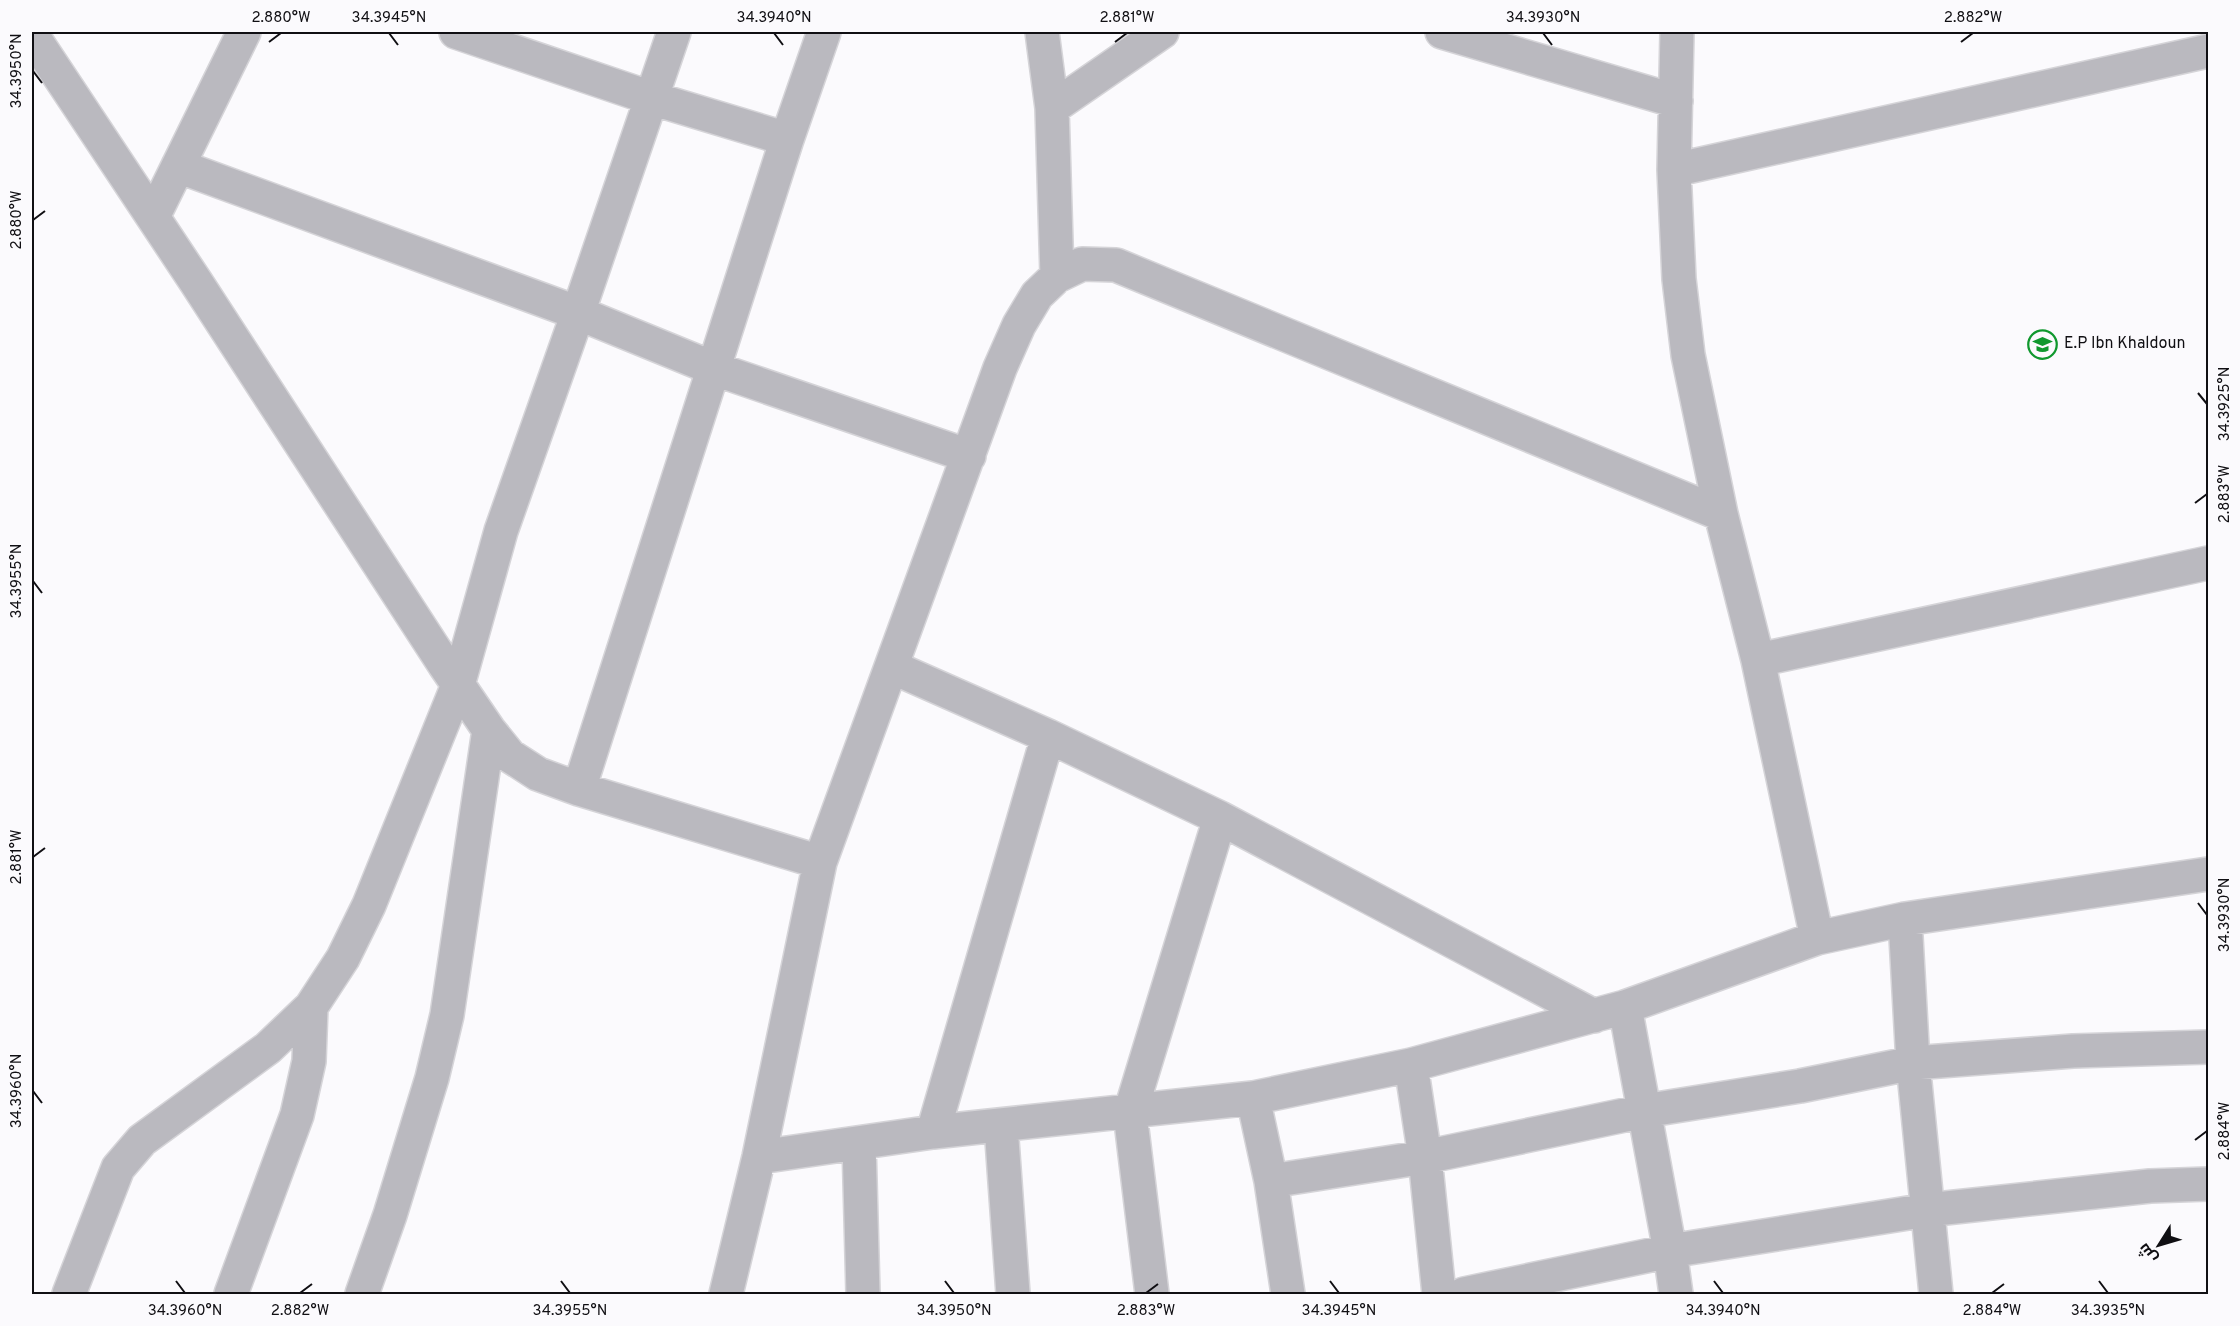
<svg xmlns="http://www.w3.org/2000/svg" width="2240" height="1326" viewBox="0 0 2240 1326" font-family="Overpass,Cairo,sans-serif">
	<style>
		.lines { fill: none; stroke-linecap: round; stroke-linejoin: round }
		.minor-casing { stroke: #d5d4d8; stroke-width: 36 }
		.minor { stroke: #bab9bf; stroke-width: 33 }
		.ticks { fill: none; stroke: #100f13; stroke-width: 2 }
		.labels { text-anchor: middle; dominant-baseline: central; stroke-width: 6; stroke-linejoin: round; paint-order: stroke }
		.poi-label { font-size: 16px; fill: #100f13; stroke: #fbfafd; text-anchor: start }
		.neatline { fill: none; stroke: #100f13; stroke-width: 2 }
		.ticks-label { font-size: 15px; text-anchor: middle; fill: #100f13 }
	</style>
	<rect width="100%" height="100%" fill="#fbfafd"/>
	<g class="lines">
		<defs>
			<path id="minor" d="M456,32l195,66 136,41
				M1042,32l10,76 5,168
				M1442,32l234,69
				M1677,32l-3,138 5,109 9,76 33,159 37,146 59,278
				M32,35l164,247 248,382 45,66 21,26 28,18 41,15 241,73
				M1052,108l110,-76
				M178,166l400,147 137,56 254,87
				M1674,170l534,-119
				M153,217l91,-185
				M1758,660l450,-97
				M892,667l156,69 172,82 374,198
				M579,789l208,-650 37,-107
				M1905,919l8,144 23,231
				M1625,1007l45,244 6,43
				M1411,1065l14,92 14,137
				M1253,1098l18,83 17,113
				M1001,1126l12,168
				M933,1132l115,-396
				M859,1143l4,151
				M759,1157l174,-25 320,-34 158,-33 214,-58 192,-69 88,-19 303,-45
				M1271,1181l154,-24 219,-46 156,-25 113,-23 160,-12 135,-4
				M69,1294l49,-126 24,-28 126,-92 43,-41 32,-49 26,-53 89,-220 43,-154 77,-218 96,-281
				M231,1294l66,-179 12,-54 2,-54
				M362,1294l28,-79 42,-137 15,-63 42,-285
				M726,1294l33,-137 61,-295 180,-494 19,-43 18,-30 20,-19 25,-12 34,1 605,249
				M1152,1294l-22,-181 90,-295
				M1464,1294l206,-43 257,-41 223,-24 58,-2"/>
		</defs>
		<use href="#minor" class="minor-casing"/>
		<use href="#minor" class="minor"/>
	</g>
	<path class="ticks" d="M389,33l9,12M774,33l9,12M1543,33l9,12M269,42l12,-9M1115,42l12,-9M1961,42l12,-9M33,71l9,12M33,220l12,-9M2198,393l9,11M2195,503l12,-9M33,581l9,12M33,857l12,-9M2198,903l9,12M33,1091l9,12M2195,1140l12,-9M176,1281l9,12M561,1281l9,12M945,1281l9,12M1330,1281l9,12M1714,1281l9,12M2099,1281l9,12M300,1293l12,-9M1146,1293l12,-9M1992,1293l12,-9"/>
	<defs>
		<symbol id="school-ring" viewBox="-11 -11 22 22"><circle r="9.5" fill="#fbfafd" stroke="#10982e" stroke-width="1.5"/><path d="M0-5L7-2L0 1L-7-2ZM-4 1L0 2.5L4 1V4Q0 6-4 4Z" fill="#10982e"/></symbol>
	</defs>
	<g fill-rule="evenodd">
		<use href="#school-ring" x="2026" y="328" width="33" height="33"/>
	</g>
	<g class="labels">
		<g class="poi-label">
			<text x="2064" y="344">E.P Ibn Khaldoun</text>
		</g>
	</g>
	<rect width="2240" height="1326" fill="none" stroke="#fbfafd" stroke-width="66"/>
	<g transform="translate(2159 1245) rotate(233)" stroke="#fbfafd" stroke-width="4.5" paint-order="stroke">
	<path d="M0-4.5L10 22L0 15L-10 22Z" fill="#100f13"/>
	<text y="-9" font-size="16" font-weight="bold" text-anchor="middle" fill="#100f13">ش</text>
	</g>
	<rect x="33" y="33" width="2174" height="1260" class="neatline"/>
	<g class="ticks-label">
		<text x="281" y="22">2.880°W</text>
		<text x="389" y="22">34.3945°N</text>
		<text x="774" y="22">34.3940°N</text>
		<text x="1127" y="22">2.881°W</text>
		<text x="1543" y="22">34.3930°N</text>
		<text x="1973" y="22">2.882°W</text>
		<text transform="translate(16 71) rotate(-90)" y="5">34.3950°N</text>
		<text transform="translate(16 220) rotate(-90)" y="5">2.880°W</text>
		<text transform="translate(2224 404) rotate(-90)" y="5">34.3925°N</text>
		<text transform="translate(2224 494) rotate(-90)" y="5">2.883°W</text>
		<text transform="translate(16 581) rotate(-90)" y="5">34.3955°N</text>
		<text transform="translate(16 857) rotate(-90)" y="5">2.881°W</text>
		<text transform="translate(2224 915) rotate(-90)" y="5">34.3930°N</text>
		<text transform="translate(16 1091) rotate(-90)" y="5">34.3960°N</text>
		<text transform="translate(2224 1131) rotate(-90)" y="5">2.884°W</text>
		<text x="185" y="1315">34.3960°N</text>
		<text x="300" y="1315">2.882°W</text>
		<text x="570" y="1315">34.3955°N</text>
		<text x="954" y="1315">34.3950°N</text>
		<text x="1146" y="1315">2.883°W</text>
		<text x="1339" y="1315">34.3945°N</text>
		<text x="1723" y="1315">34.3940°N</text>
		<text x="1992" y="1315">2.884°W</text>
		<text x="2108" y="1315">34.3935°N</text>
	</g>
</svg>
